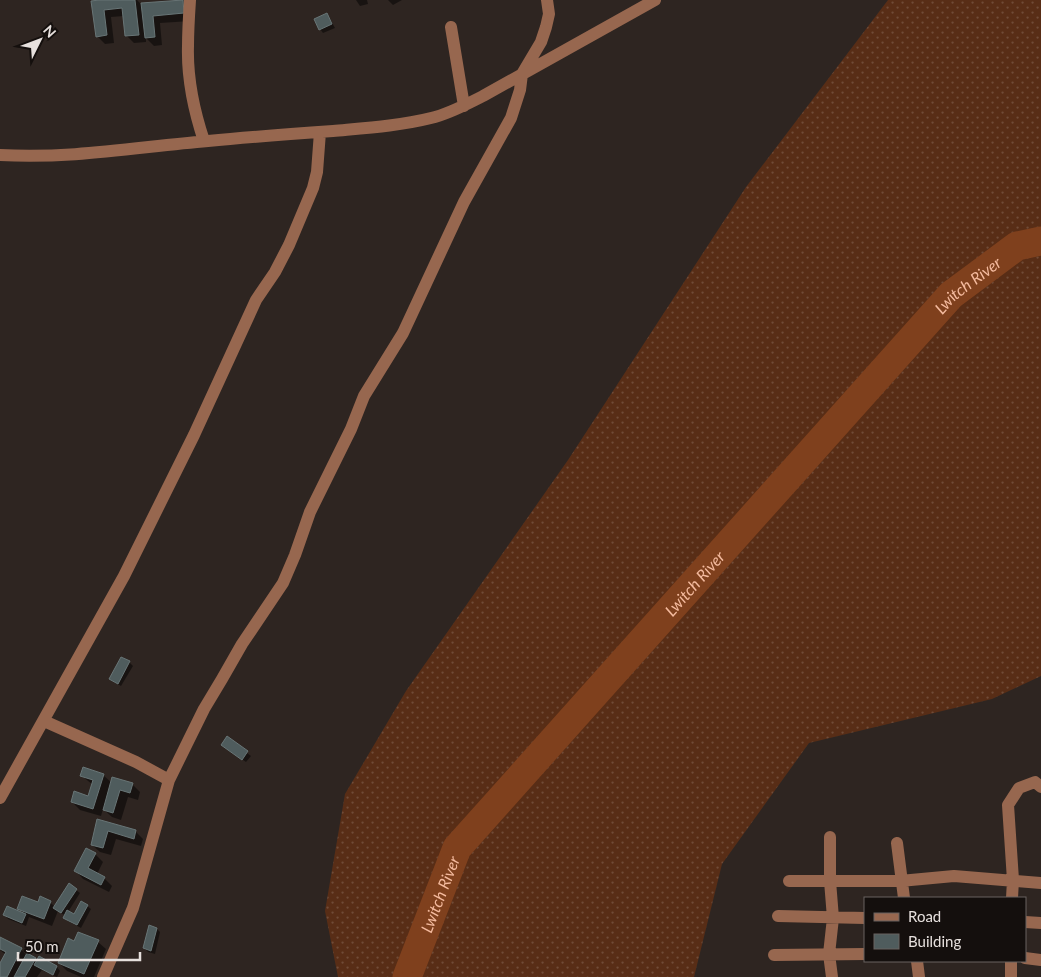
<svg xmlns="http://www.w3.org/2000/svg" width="1041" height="977" viewBox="0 0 1041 977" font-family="Lato,sans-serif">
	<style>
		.grass { fill: url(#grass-dots) }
		.shadow { fill: #0007 }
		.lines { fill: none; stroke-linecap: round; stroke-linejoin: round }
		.river { stroke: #7f401d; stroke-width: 29 }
		.building { fill: #4f5c5d; stroke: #687576 }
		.minor { stroke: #97674f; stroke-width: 12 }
		.labels { text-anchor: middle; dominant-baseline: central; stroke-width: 4; stroke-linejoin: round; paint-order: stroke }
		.water-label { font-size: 16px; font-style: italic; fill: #f4ba9e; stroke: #140f0d }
	</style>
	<defs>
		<pattern id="grass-dots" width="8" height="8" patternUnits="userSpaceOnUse" patternTransform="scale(1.25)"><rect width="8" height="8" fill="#582d16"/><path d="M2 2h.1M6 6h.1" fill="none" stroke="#704b37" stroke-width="1.8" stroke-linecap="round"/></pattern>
	</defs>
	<rect width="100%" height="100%" fill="#2e2521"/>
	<path class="grass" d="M888,0h153v676l-49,23 -183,44 -87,121 -28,113h-356l-13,-66 20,-117 61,-103 162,-231 178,-273z"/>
	<path class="shadow" d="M109,0h28l6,6 39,-5 8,8 1,12 -31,2 2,22 -8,1 -8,-8v4l-12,1 -7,-7 -3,-20 -13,1 3,26 -9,1 -8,-8 -4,-34z
		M356,0h11l1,4 -8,2z
		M388,0h14l-9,5z
		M327,14l8,14 -12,5 -3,-4z
		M129,662l4,4 -12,20 -7,-4 -4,-3z
		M227,738l24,18 -5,6 -20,-14z
		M103,775l9,8 20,1 8,8 -2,8 -10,-3 -7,23 -9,-3 -9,-8 -2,7 -21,-6 -8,-8 17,-5 4,-12 -11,-9z
		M98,821l37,10 8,8 -2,7 -25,-7 -5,16 -11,-3 -8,-7z
		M95,854l8,8 -6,12 7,4 8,8 -3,6 -26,-13 -7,-8z
		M76,890l4,3 -12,19 6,4 8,-14 9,7 -10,19 -13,-7 -3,-4 1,-1 -8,-5 -6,15 -23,-9 -3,9 -18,-7 -3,-4h20l-6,-7 31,-6 5,5z
		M157,929l3,3 -5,22 -7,-2 -4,-4z
		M0,938l21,11 6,7 11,6 2,-4 17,9 3,4 -3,6 -15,-7 -5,7h-37v-11l6,-11 -6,-5z
		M74,942h24l8,7 -12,28h-13l-14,-6 -8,-8z"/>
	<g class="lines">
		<path class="river" id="s1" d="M407,977l50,-129 494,-553 66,-49 24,-5"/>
	</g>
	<path class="building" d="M99,0h36l4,35 -14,1 -3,-28 -18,2 3,25 -11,2 -5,-36z
		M183,0l1,13 -31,3 2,21 -10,1 -4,-35z
		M327,13l5,11 -13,6 -5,-11z
		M121,657l9,4 -12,23 -9,-5z
		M227,736l21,15 -6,9 -21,-15z
		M83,767l21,7 -11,35 -22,-7 3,-11 14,5 5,-16 -13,-4z
		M112,777l21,6 -3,10 -10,-3 -7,23 -10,-3z
		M97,819l39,11 -2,9 -26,-8 -5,17 -12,-3z
		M86,848l10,5 -8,15 17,9 -4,8 -27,-14z
		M69,883l8,6 -16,24 -8,-5z
		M22,896l16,6 2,-6 11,5 -7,18 -27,-10z
		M81,901l7,4 -11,20 -14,-7 4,-8 7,4z
		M7,906l19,8 -4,9 -19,-8z
		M149,925l8,3 -6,23 -8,-3z
		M78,932l21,8 -15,34 -26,-11 10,-25 6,3z
		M0,937l22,11 -15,29h-7v-14l6,-11 -6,-3z
		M27,953l9,5 -11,19h-11z
		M39,956l18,10 -4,9 -19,-10z"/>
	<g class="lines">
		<path class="minor" d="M190,0c-1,15 -2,31 -2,46 -1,33 6,65 16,95
			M451,27l13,79
			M0,155c72,4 137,-8 208,-14 42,-4 83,-7 125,-10 33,-3 66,-5 98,-13 18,-4 36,-14 52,-22l172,-96
			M44,721l92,41 33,18
			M0,798l124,-222 70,-141 62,-135 19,-28 14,-27 24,-57 4,-16 3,-40
			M830,837v44l3,37 -4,36 3,23
			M897,843l7,55
			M789,881h111l54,-5 87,7
			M1012,898l1,-18 -5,-75 11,-17 16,-6 6,5
			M778,916l87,2
			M1025,922l16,1
			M774,955l91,-1
			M1025,958l16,2
			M917,961l2,16
			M1011,961v16
			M103,977l30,-69 36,-128 35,-71 18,-30 20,-35 41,-61 12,-28 15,-43 41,-83 13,-33 39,-63 61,-131 47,-84 9,-28 2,-16 19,-32 5,-15 3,-13 -2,-14"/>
	</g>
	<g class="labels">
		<g class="water-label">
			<text stroke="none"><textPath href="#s1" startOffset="899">Lwitch River</textPath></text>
			<text stroke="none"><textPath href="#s1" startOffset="494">Lwitch River</textPath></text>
			<text stroke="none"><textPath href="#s1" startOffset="89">Lwitch River</textPath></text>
		</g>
	</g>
	<rect x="864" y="897" width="162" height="65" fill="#140f0d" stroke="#686360"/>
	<rect x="874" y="913" width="25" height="8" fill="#97674f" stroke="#686360"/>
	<text x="908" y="922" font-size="15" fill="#e6e0dd">Road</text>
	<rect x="874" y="934" width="25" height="15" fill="#4f5c5d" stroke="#686360"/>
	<text x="908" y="947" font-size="15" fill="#e6e0dd">Building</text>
	<g transform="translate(40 40) rotate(48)" stroke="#140f0d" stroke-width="4" paint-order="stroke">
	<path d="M0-4L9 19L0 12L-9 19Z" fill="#e6e0dd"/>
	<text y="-8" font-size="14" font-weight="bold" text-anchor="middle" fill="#e6e0dd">N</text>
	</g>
	<path d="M18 952v8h122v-8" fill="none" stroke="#e6e0dd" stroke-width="2.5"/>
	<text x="25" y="952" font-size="15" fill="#e6e0dd" stroke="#140f0d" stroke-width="4" paint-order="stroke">50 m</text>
</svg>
